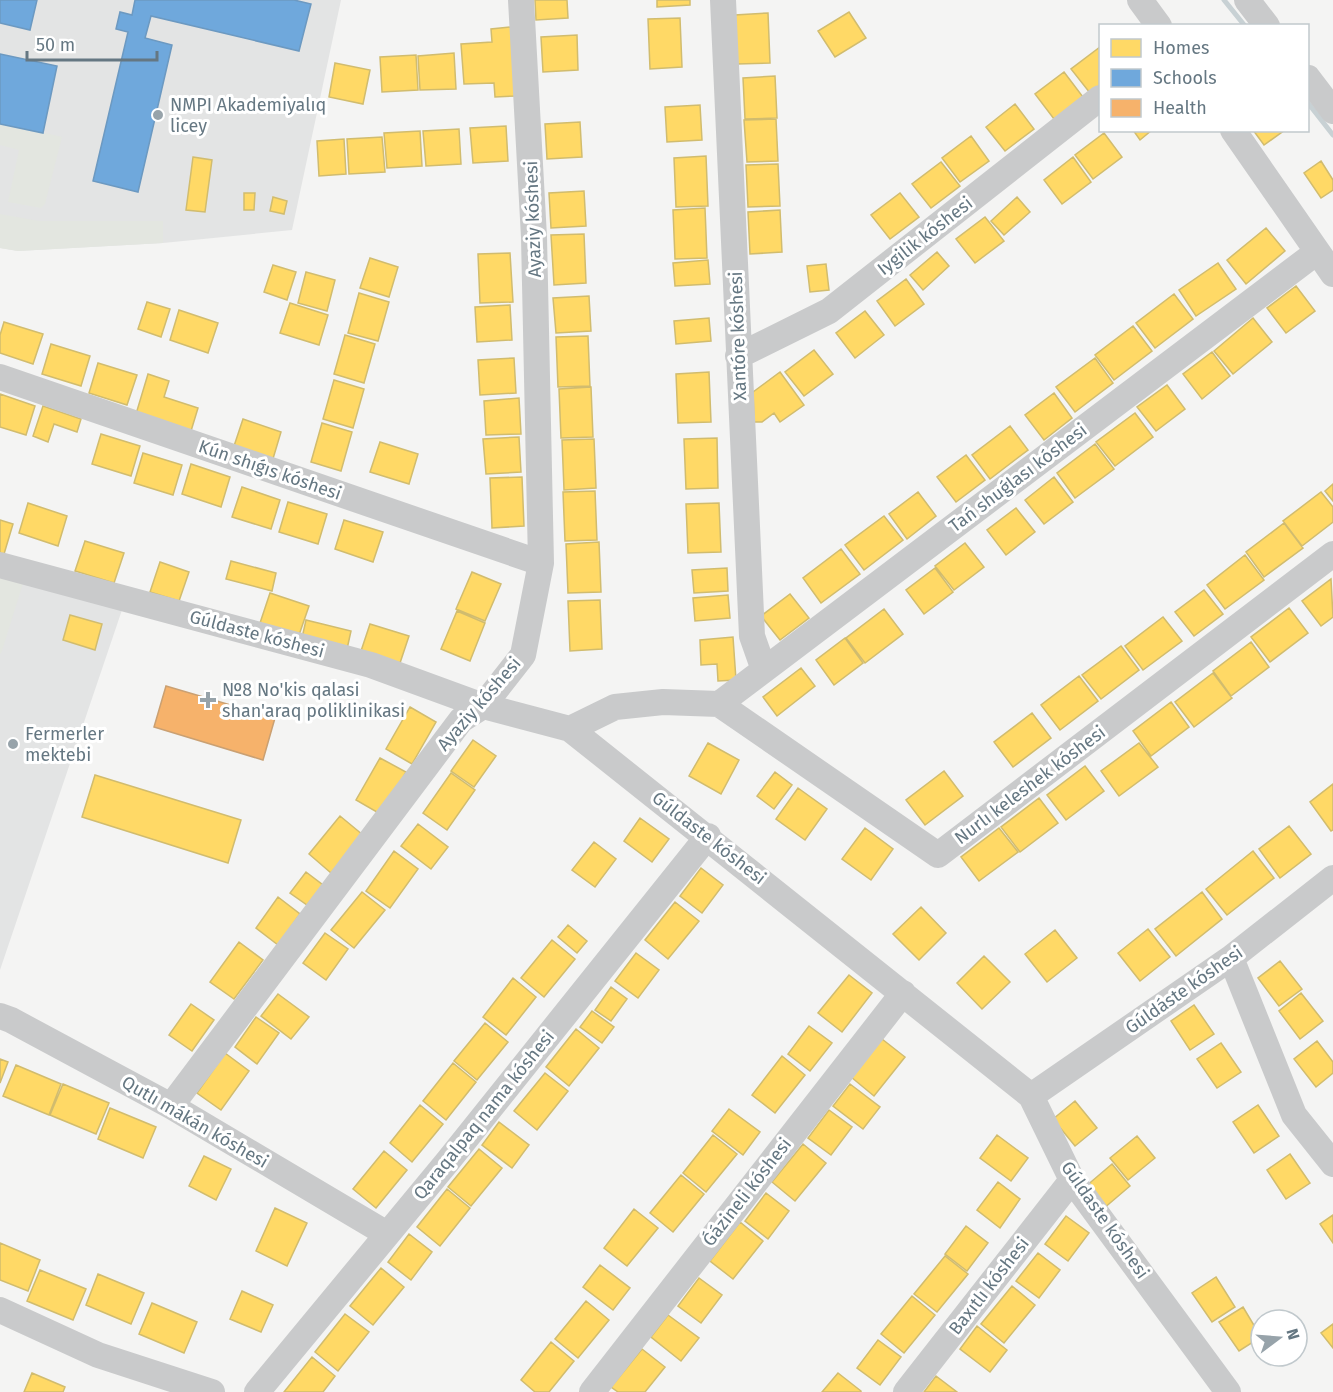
<svg xmlns="http://www.w3.org/2000/svg" width="1333" height="1392" viewBox="0 0 1333 1392" font-family="'Fira Sans',sans-serif">
	<style>
		.built { fill: #e3e4e4 }
		.green { fill: #e3e6e0 }
		.homes { fill: #ffd966; stroke: #d1bc6e; stroke-width: 1.5 }
		.schools { fill: #6fa8dc; stroke: #6c99c1; stroke-width: 1.5 }
		.health { fill: #f6b26b; stroke: #caa072; stroke-width: 1.5 }
		.lines { fill: none; stroke-linecap: round; stroke-linejoin: round }
		.stream { stroke: #c8d1d4; stroke-width: 5 }
		.minor { stroke: #c9cacb; stroke-width: 26 }
		.poi-dot { fill: #97a3aa; stroke: #fff; stroke-width: 2 }
		.labels { text-anchor: middle; dominant-baseline: central; stroke-width: 6; stroke-linejoin: round; paint-order: stroke }
		.poi-label { font-size: 18px; fill: #657782; stroke: #fff; text-anchor: start }
		.street-label { font-size: 18px; fill: #657782; stroke: #fff }
	</style>
	<rect width="100%" height="100%" fill="#f4f4f3"/>
	<path class="built" d="M0,0h341l-49,230 -129,13 -145,8 -18,-3z
		M0,574l123,33 -123,363z"/>
	<path class="green" d="M0,122l62,15 -17,67 -4,4 -33,-6 11,-52 -19,-5z
		M0,214l39,7h124v22l-145,8 -18,-3z
		M0,574l24,6 -23,74 -1,-1z"/>
	<path class="homes" d="M535,0h32l1,18 -32,2z
		M657,0h33v5l-33,2z
		M849,12l17,26 -31,19 -17,-26z
		M768,13l2,50 -33,1 -2,-49z
		M680,18l2,49 -32,2 -2,-50z
		M511,27l4,69 -20,1 -1,-14 -30,1 -3,-40 31,-2 -1,-13z
		M577,35l1,35 -35,2 -2,-35z
		M1100,47v38l-10,8 -19,-24z
		M454,53l2,36 -36,1 -2,-34z
		M416,55l2,35 -36,2 -2,-35z
		M335,63l35,7 -7,34 -34,-7z
		M1064,72l19,25 -29,22 -19,-25z
		M775,76l2,42 -32,1 -2,-41z
		M1015,104l19,25 -29,22 -19,-24z
		M700,105l2,35 -35,2 -2,-35z
		M776,119l2,42 -31,1 -3,-42z
		M580,122l2,35 -35,2 -2,-35z
		M506,126l2,35 -35,2 -3,-35z
		M459,129l2,35 -35,2 -3,-35z
		M1133,130h19l-12,10z
		M1253,130h32l-21,15z
		M420,131l2,35 -35,2 -3,-35z
		M1104,133l18,24 -29,22 -18,-24z
		M971,136l18,25 -29,21 -18,-24z
		M382,137l3,35 -36,2 -2,-35z
		M344,139l2,35 -27,2 -2,-35z
		M706,156l2,50 -32,1 -2,-49z
		M193,157l19,3 -7,52 -19,-2z
		M1073,157l18,25 -29,22 -18,-24z
		M1321,161l12,19v10l-12,8 -17,-25z
		M941,162l19,24 -29,22 -19,-24z
		M778,164l2,42 -32,1 -2,-42z
		M584,191l2,35 -35,2 -2,-35z
		M244,193h11l-1,17h-10z
		M900,193l19,24 -29,22 -19,-24z
		M273,197l14,4 -3,13 -14,-3z
		M1017,197l13,15 -26,23 -13,-14z
		M705,208l2,50 -32,1 -2,-49z
		M780,210l2,42 -32,2 -2,-42z
		M985,217l19,24 -29,22 -19,-24z
		M1266,228l19,23 -39,33 -19,-24z
		M584,234l2,49 -32,2 -3,-50z
		M937,252l12,14 -26,24 -13,-15z
		M510,253l3,49 -33,1 -2,-49z
		M370,258l28,9 -9,30 -29,-9z
		M708,260l2,24 -35,2 -2,-23z
		M1218,263l18,26 -40,27 -17,-26z
		M826,264l3,26 -19,2 -3,-26z
		M273,265l23,7 -9,28 -23,-8z
		M306,272l29,8 -8,31 -29,-8z
		M906,279l18,25 -29,22 -18,-25z
		M1296,286l19,25 -29,22 -19,-25z
		M359,293l30,9 -11,39 -30,-8z
		M1174,294l19,25 -38,29 -19,-25z
		M589,296l2,35 -35,2 -3,-35z
		M147,302l23,7 -9,28 -23,-8z
		M290,303l38,12 -9,30 -39,-12z
		M510,305l2,35 -35,2 -2,-35z
		M179,310l39,13 -10,30 -38,-13z
		M865,311l19,24 -29,23 -19,-25z
		M709,318l2,23 -35,3 -2,-23z
		M1253,318l19,24 -39,32 -19,-23z
		M4,322l39,12 -10,30 -33,-11v-18z
		M1133,326l19,25 -38,29 -19,-25z
		M345,335l30,9 -11,39 -30,-9z
		M588,336l2,50 -32,1 -2,-50z
		M51,344l39,12 -9,30 -39,-12z
		M814,350l19,24 -29,22 -19,-24z
		M1212,352l18,24 -28,23 -19,-25z
		M514,358l2,35 -36,2 -2,-35z
		M1095,358l18,25 -38,29 -19,-25z
		M98,363l39,12 -10,30 -38,-12z
		M709,372l2,50 -33,1 -2,-49z
		M780,372l24,33 -24,17 -6,-9 -12,9h-8l-1,-30z
		M148,374l21,7 -5,16 34,11 -7,23 -55,-17z
		M334,380l30,9 -11,39 -30,-9z
		M1167,385l18,24 -29,22 -19,-24z
		M591,387l2,50 -32,1 -2,-49z
		M1054,393l18,25 -28,22 -19,-25z
		M0,394l35,12 -9,29 -26,-8z
		M519,398l2,36 -35,1 -2,-34z
		M43,406l38,13 -4,13 -23,-8 -6,18 -15,-6z
		M1135,413l18,24 -38,29 -19,-24z
		M243,419l38,13 -9,30 -39,-13z
		M322,423l30,9 -11,39 -30,-9z
		M1010,426l18,24 -38,29 -18,-24z
		M101,434l39,12 -9,30 -39,-12z
		M519,437l2,35 -35,2 -3,-35z
		M717,438l1,50 -32,1 -2,-50z
		M594,439l2,49 -32,2 -2,-50z
		M380,442l38,12 -9,30 -39,-12z
		M1095,444l19,25 -39,29 -18,-25z
		M143,453l39,12 -9,30 -39,-12z
		M966,455l19,25 -29,22 -19,-25z
		M191,464l39,13 -9,30 -39,-13z
		M522,477l2,49 -32,2 -2,-50z
		M1054,477l19,25 -29,22 -19,-24z
		M1333,484v17l-8,-10z
		M242,487l38,13 -9,29 -39,-12z
		M595,491l2,49 -32,1 -2,-49z
		M918,492l18,24 -29,23 -18,-25z
		M1321,492l12,15v15l-31,24 -19,-25z
		M288,502l39,12 -9,30 -39,-12z
		M28,503l39,13 -9,30 -39,-13z
		M719,503l2,49 -33,1 -2,-49z
		M1016,508l19,24 -29,23 -19,-25z
		M884,516l19,24 -39,30 -19,-25z
		M0,520l13,4 -9,30 -4,-1z
		M344,520l39,12 -10,30 -38,-13z
		M1284,523l19,25 -39,29 -18,-25z
		M85,541l39,12 -10,30 -39,-12z
		M599,542l2,50 -33,1 -2,-49z
		M965,543l19,24 -30,23 -19,-24z
		M841,549l19,25 -39,29 -18,-25z
		M1245,555l19,25 -39,29 -18,-24z
		M231,561l45,12 -4,18 -46,-12z
		M160,562l29,10 -10,29 -29,-9z
		M727,568l1,23 -34,2 -2,-23z
		M935,568l18,24 -29,22 -18,-24z
		M472,572l29,12 -16,37 -29,-12z
		M1331,579l2,38 -12,9 -19,-25z
		M1204,590l19,24 -29,22 -19,-24z
		M270,593l39,13 -10,29 -39,-12z
		M790,594l19,24 -29,22 -19,-24z
		M728,595l2,23 -35,3 -2,-23z
		M600,600l2,49 -32,2 -2,-50z
		M1289,608l19,25 -38,29 -19,-25z
		M884,609l19,25 -38,29 -19,-25z
		M457,611l28,12 -15,38 -29,-12z
		M70,615l32,9 -7,26 -32,-10z
		M1163,617l19,24 -39,29 -18,-24z
		M306,620l45,11 -4,18 -45,-11z
		M370,624l39,12 -10,30 -39,-12z
		M733,637l3,43 -18,1 -1,-17 -16,1 -1,-25z
		M845,638l18,25 -29,22 -18,-25z
		M1251,642l18,25 -38,29 -18,-25z
		M1121,646l18,24 -38,29 -19,-24z
		M801,668l14,18 -38,30 -14,-19z
		M1213,673l19,25 -38,29 -19,-25z
		M1079,676l19,25 -38,29 -19,-25z
		M1171,702l18,25 -38,29 -18,-25z
		M410,707l26,15 -24,42 -26,-15z
		M1032,713l19,25 -38,29 -19,-25z
		M473,740l23,16 -22,31 -23,-16z
		M708,743l31,17 -18,34 -32,-18z
		M1139,743l19,24 -39,29 -18,-25z
		M380,758l26,14 -24,43 -26,-15z
		M1085,766l19,25 -38,29 -19,-25z
		M944,771l19,25 -38,29 -19,-25z
		M775,772l17,13 -18,24 -17,-13z
		M451,773l24,17 -28,40 -24,-17z
		M95,775l146,45 -13,43 -146,-46z
		M1333,784v46l-2,1 -21,-29z
		M798,788l29,21 -22,31 -29,-21z
		M1039,798l19,25 -38,29 -19,-25z
		M340,816l23,19 -32,38 -22,-19z
		M640,818l29,21 -17,23 -28,-21z
		M418,824l30,23 -17,22 -30,-23z
		M1289,826l22,28 -31,24 -21,-29z
		M865,828l28,21 -22,31 -29,-21z
		M999,828l19,24 -39,29 -18,-24z
		M594,842l22,17 -21,28 -23,-17z
		M394,851l24,18 -28,39 -24,-17z
		M1253,851l21,27 -47,37 -21,-26z
		M701,868l22,17 -21,28 -22,-17z
		M306,872l17,13 -16,20 -17,-12z
		M362,892l23,18 -31,38 -23,-18z
		M1202,892l20,27 -46,37 -21,-27z
		M278,897l22,17 -22,31 -22,-17z
		M675,902l24,19 -31,38 -23,-19z
		M921,907l25,26 -27,27 -26,-26z
		M568,925l19,16 -10,12 -19,-16z
		M1148,929l22,28 -30,24 -22,-28z
		M1055,930l22,28 -30,24 -22,-28z
		M325,933l23,16 -22,31 -23,-17z
		M552,940l23,19 -31,38 -23,-19z
		M239,942l24,18 -29,39 -24,-17z
		M636,953l23,17 -21,28 -23,-17z
		M984,956l26,26 -28,27 -25,-26z
		M1280,961l22,28 -23,17 -21,-28z
		M849,975l23,18 -30,39 -24,-19z
		M513,978l23,19 -30,38 -23,-18z
		M611,987l16,12 -16,22 -16,-11z
		M1301,993l22,28 -23,18 -21,-28z
		M278,994l31,23 -18,22 -30,-23z
		M191,1004l23,16 -22,31 -23,-16z
		M1194,1005l20,29 -24,16 -19,-29z
		M592,1011l22,16 -12,16 -22,-16z
		M256,1017l23,16 -22,31 -22,-17z
		M485,1023l23,19 -31,38 -23,-19z
		M809,1026l23,17 -22,28 -22,-17z
		M576,1029l23,19 -30,38 -23,-19z
		M882,1039l23,18 -31,39 -23,-19z
		M1317,1041l16,21v11l-17,14 -22,-28z
		M1221,1043l20,29 -24,16 -20,-29z
		M225,1053l24,18 -28,39 -24,-17z
		M782,1056l23,19 -30,38 -23,-18z
		M0,1059l8,3 -8,21z
		M453,1063l23,19 -30,38 -23,-19z
		M16,1065l45,19 -12,31 -46,-19z
		M545,1073l23,18 -31,39 -23,-19z
		M63,1084l46,19 -13,31 -46,-19z
		M850,1084l30,23 -17,22 -30,-23z
		M1075,1101l22,27 -22,18 -22,-27z
		M420,1105l23,19 -31,38 -22,-19z
		M1258,1105l21,31 -25,17 -21,-31z
		M110,1108l46,19 -13,31 -45,-19z
		M729,1109l31,23 -17,23 -31,-24z
		M829,1110l23,17 -21,28 -23,-17z
		M499,1122l30,23 -17,23 -30,-23z
		M713,1135l24,19 -31,38 -23,-19z
		M997,1135l31,23 -17,23 -31,-23z
		M1137,1136l18,22 -27,22 -18,-22z
		M803,1144l23,19 -31,38 -23,-19z
		M479,1149l23,19 -31,38 -23,-19z
		M384,1151l23,19 -31,38 -23,-19z
		M1290,1154l20,29 -24,16 -19,-29z
		M204,1156l27,13 -15,31 -27,-14z
		M1112,1164l18,22 -27,23 -18,-22z
		M681,1175l23,19 -31,38 -23,-19z
		M998,1182l22,17 -20,29 -23,-18z
		M447,1189l23,19 -30,38 -23,-19z
		M766,1193l23,18 -21,28 -23,-18z
		M275,1208l32,15 -20,43 -31,-15z
		M634,1209l24,19 -31,38 -23,-18z
		M1333,1215v28l-13,-19z
		M1066,1216l23,17 -21,28 -23,-17z
		M740,1222l23,19 -30,38 -23,-18z
		M966,1226l22,17 -21,28 -22,-17z
		M409,1234l23,18 -21,28 -23,-18z
		M0,1243l40,17 -12,31 -28,-11z
		M1038,1253l22,17 -21,28 -23,-17z
		M945,1256l23,18 -31,38 -23,-18z
		M600,1265l30,23 -17,22 -30,-23z
		M381,1268l23,19 -31,38 -23,-19z
		M40,1270l46,19 -13,31 -46,-19z
		M98,1274l46,19 -13,31 -45,-19z
		M1216,1277l19,30 -23,15 -20,-29z
		M699,1278l23,17 -21,28 -23,-17z
		M1012,1286l23,19 -31,38 -23,-19z
		M242,1291l31,14 -12,27 -31,-13z
		M912,1296l23,19 -31,38 -23,-19z
		M586,1301l23,19 -31,38 -23,-19z
		M152,1303l45,19 -13,31 -45,-19z
		M1243,1307l18,30 -22,14 -20,-29z
		M345,1314l24,18 -31,39 -23,-19z
		M668,1315l31,23 -18,23 -30,-24z
		M1333,1324v24l-12,-15z
		M977,1326l30,24 -17,22 -30,-23z
		M878,1340l23,17 -21,28 -23,-17z
		M551,1342l23,19 -25,31h-14l-14,-12z
		M642,1349l23,18 -20,25h-27l-7,-5z
		M312,1357l23,19 -12,16h-39z
		M32,1373l33,14 -2,5h-39z
		M838,1373l23,18v1h-39z
		M936,1376l21,16h-33z"/>
	<path class="schools" d="M0,0h37l-7,30 -30,-7z
		M135,0h159l17,4 -12,47 -148,-35 -6,22 27,7 -34,147 -45,-11 35,-149 -12,-3 4,-17 12,3z
		M0,54l57,12 -14,67 -43,-9z"/>
	<path class="health" d="M166,686l109,32 -12,42 -109,-33z"/>
	<g class="lines">
		<path class="stream" d="M1224,0l21,26
			M1308,103l25,32"/>
		<path class="minor" d="M723,0l29,636 12,34
			M1140,0l19,26
			M1247,0l20,26
			M1308,78l25,33
			M1233,130l100,144
			M738,356l91,-45 271,-213
			M0,377l541,186
			M0,565l371,100 112,41 87,23 461,367 41,84 156,212
			M719,704l219,151 395,-301
			M719,704l598,-452
			M570,729l45,-22 48,-5 56,2
			M1231,958l63,157 39,49
			M0,1016l11,4 160,86 216,128
			M1031,1096l200,-138 102,-80
			M171,1106l290,-386 22,-14 40,-51 18,-92 -7,-326 -13,-237
			M0,1310l98,45 114,37
			M257,1392l191,-231 260,-325
			M592,1392l311,-399
			M906,1392l166,-212"/>
	</g>
	<g class="poi-dot">
		<circle cx="158" cy="115" r="6"/>
		<path d="M205 691h6v6h6v6h-6v6h-6v-6h-6v-6h6z"/>
		<circle cx="13" cy="744" r="6"/>
	</g>
	<g class="labels">
		<g class="poi-label">
			<text x="170" y="105">NMPI Akademiyalıq<tspan x="170" dy="21">licey</tspan></text>
			<text x="222" y="690">№8 No'kis qalasi<tspan x="222" dy="21">shan'araq poliklinikasi</tspan></text>
			<text x="25" y="734">Fermerler<tspan x="25" dy="21">mektebi</tspan></text>
		</g>
		<g class="street-label">
			<text transform="translate(533 219) rotate(-92)">Ayaziy kóshesi</text>
			<text transform="translate(925 236) rotate(-38)">Iygilik kóshesi</text>
			<text transform="translate(738 336) rotate(-92)">Xantóre kóshesi</text>
			<text transform="translate(270 470) rotate(19)">Kún shıǵıs kóshesi</text>
			<text transform="translate(1018 478) rotate(-37)">Tań shuǵlası kóshesi</text>
			<text transform="translate(257 634) rotate(15)">Gúldaste kóshesi</text>
			<text transform="translate(479 704) rotate(-49)">Ayaziy kóshesi</text>
			<text transform="translate(1030 785) rotate(-37)">Nurlı keleshek kóshesi</text>
			<text transform="translate(709 838) rotate(38)">Gúldaste kóshesi</text>
			<text transform="translate(1184 990) rotate(-35)">Gúldáste kóshesi</text>
			<text transform="translate(484 1115) rotate(-51)">Qaraqalpaq nama kóshesi</text>
			<text transform="translate(195 1122) rotate(30)">Qutlı mákán kóshesi</text>
			<text transform="translate(747 1192) rotate(-52)">Ǵázineli kóshesi</text>
			<text transform="translate(1105 1220) rotate(55)">Gúldaste kóshesi</text>
			<text transform="translate(989 1286) rotate(-52)">Baxıtlı kóshesi</text>
		</g>
	</g>
	<rect x="1099" y="24" width="210" height="108" fill="#ffffff" stroke="#c1c9cd" stroke-width="1.5"/>
	<rect x="1111" y="39" width="30" height="18" fill="#ffd966" stroke="#c1c9cd" stroke-width="1.5"/>
	<text x="1153" y="54" font-size="18" fill="#657782">Homes</text>
	<rect x="1111" y="69" width="30" height="18" fill="#6fa8dc" stroke="#c1c9cd" stroke-width="1.5"/>
	<text x="1153" y="84" font-size="18" fill="#657782">Schools</text>
	<rect x="1111" y="99" width="30" height="18" fill="#f6b26b" stroke="#c1c9cd" stroke-width="1.5"/>
	<text x="1153" y="114" font-size="18" fill="#657782">Health</text>
	<g transform="translate(1279 1338) rotate(74)"><circle r="28" fill="#ffffff" stroke="#c1c9cd" stroke-width="1.5"/>
	<path d="M0-4.5L10 22L0 15L-10 22Z" fill="#97a3aa"/>
	<text y="-9" font-size="16" font-weight="bold" text-anchor="middle" fill="#657782">N</text>
	</g>
	<path d="M27 51v9h130v-9" fill="none" stroke="#657782" stroke-width="3"/>
	<text x="36" y="51" font-size="18" fill="#657782" stroke="#ffffff" stroke-width="4.5" paint-order="stroke">50 m</text>
</svg>
